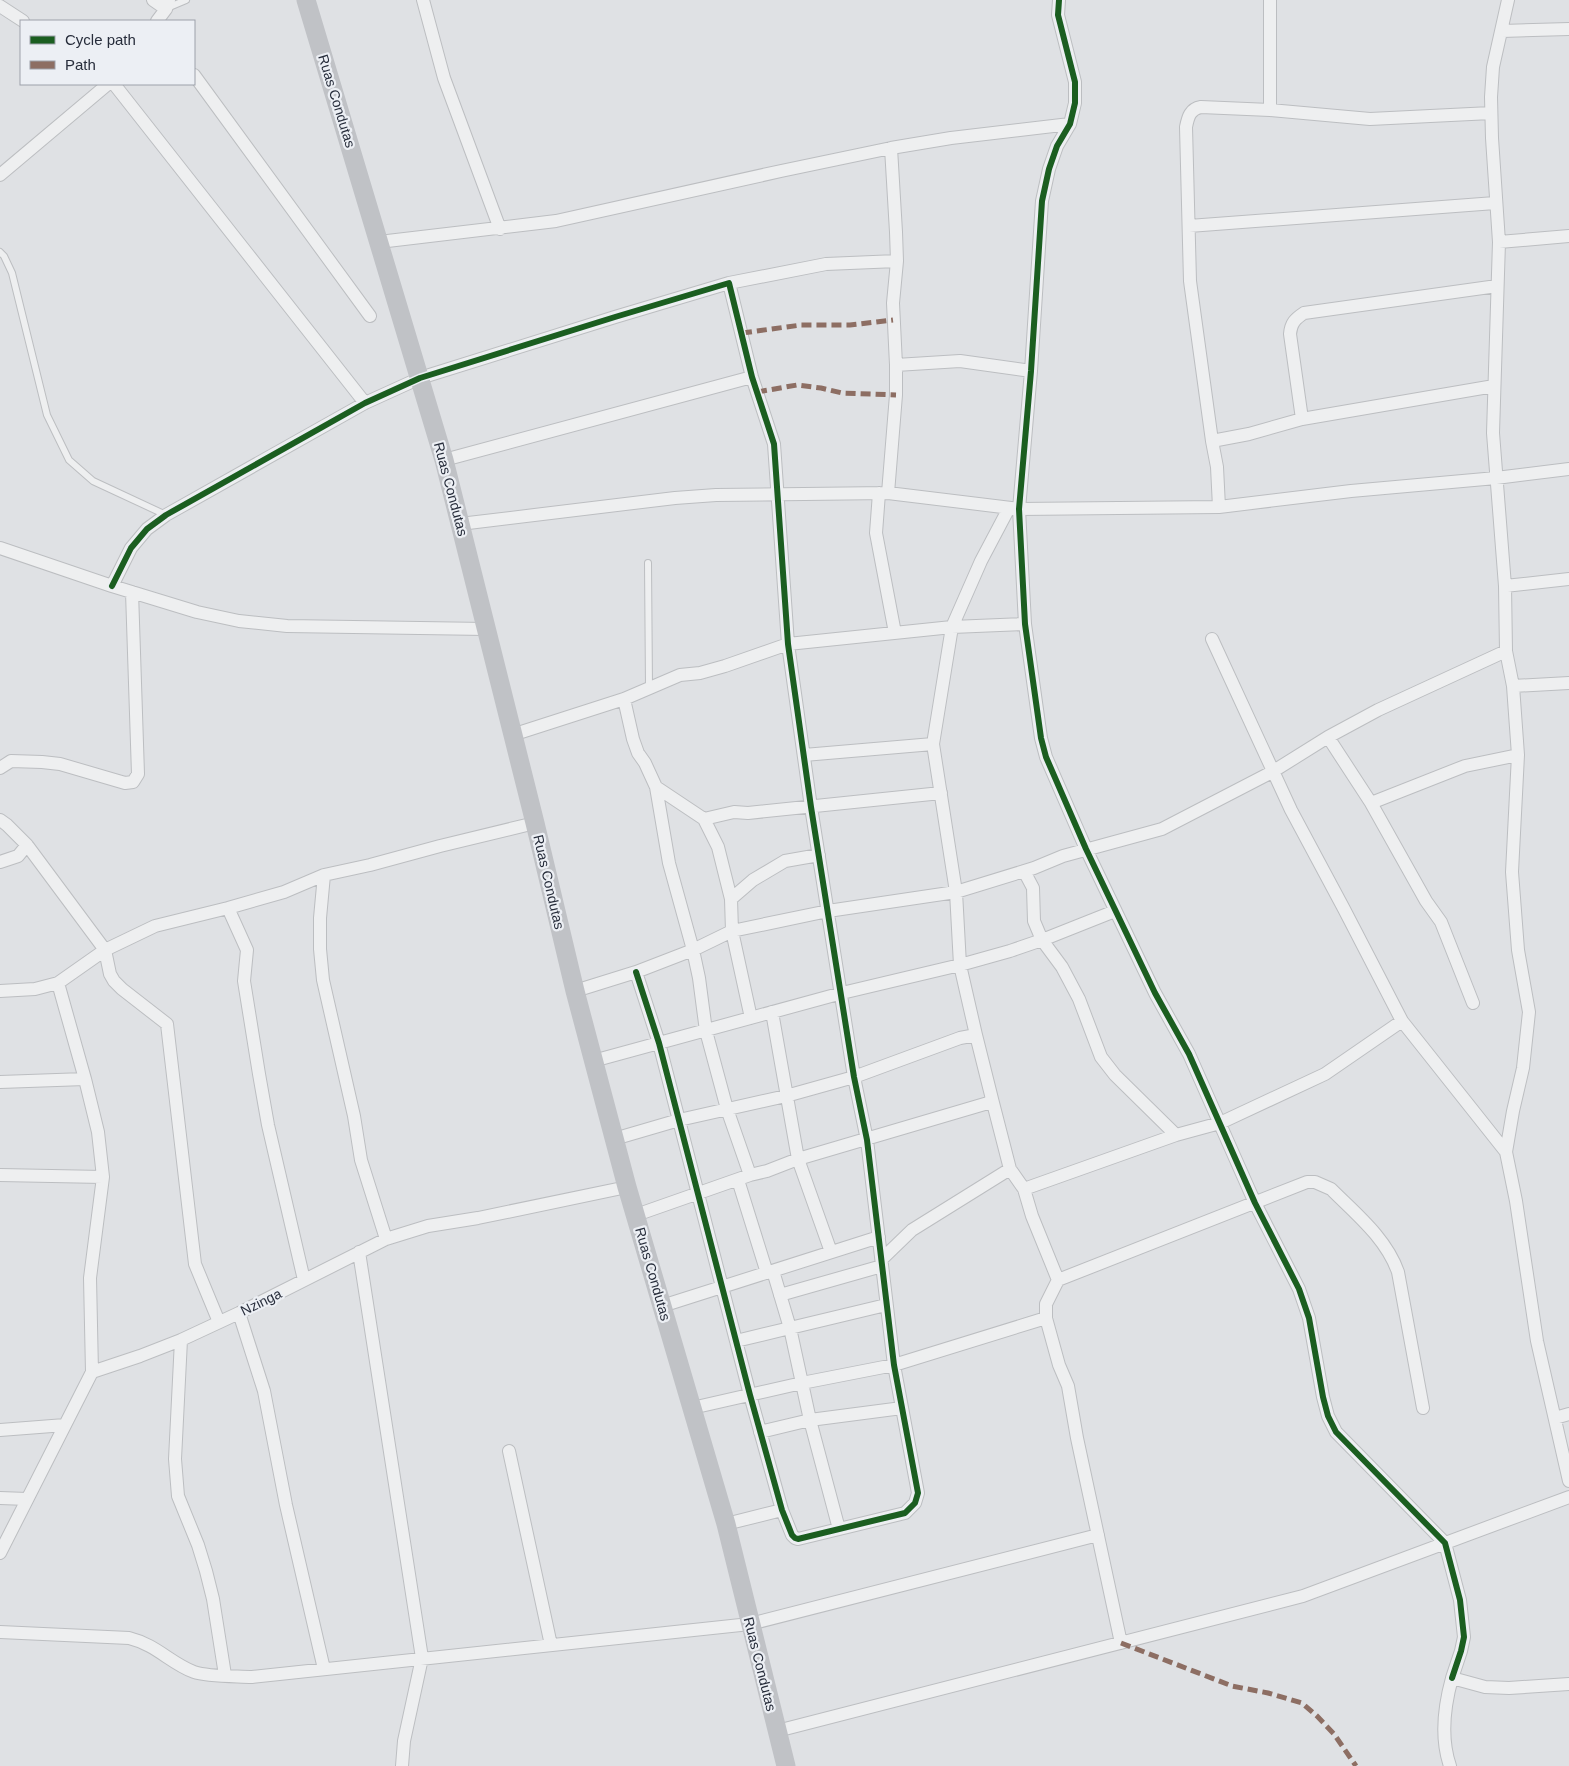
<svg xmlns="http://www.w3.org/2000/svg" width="1569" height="1766" viewBox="0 0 1569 1766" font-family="Arial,sans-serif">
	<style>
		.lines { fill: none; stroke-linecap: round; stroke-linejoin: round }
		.lane-casing { stroke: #bcbec1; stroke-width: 8 }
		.street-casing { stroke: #bcbec1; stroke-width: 14 }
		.lane { stroke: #eeeff0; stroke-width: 6 }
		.street { stroke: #eeeff0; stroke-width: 12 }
		.secondary { stroke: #c0c2c6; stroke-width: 19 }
		.quiet { stroke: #8d6e63; stroke-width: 5; stroke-dasharray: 10 5; stroke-linecap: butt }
		.cycleway-casing { stroke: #eceff4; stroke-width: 9 }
		.cycleway { stroke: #1b5e20; stroke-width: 6 }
		.labels { text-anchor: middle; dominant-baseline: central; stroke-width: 4.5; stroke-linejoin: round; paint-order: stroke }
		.street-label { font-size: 14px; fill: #272d3b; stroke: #eceff4 }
	</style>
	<rect width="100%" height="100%" fill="#dfe1e4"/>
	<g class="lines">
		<defs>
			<path id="lane" d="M167,8l19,-8
				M0,252l4,4 8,17 35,142 22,45 24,21 73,34
				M648,563l1,125"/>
			<path id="street" d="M153,0l13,9
				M423,0l21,78 56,151
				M1059,0l-1,15 17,67v21l-5,21 -13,22 -8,23 -7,32 -11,170 -12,138 6,115 16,114 5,19 40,92 69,144 34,61 66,149 44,86 10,29 14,79 5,19 8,16 109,111 15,57 4,37 -3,14 -9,27
				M1270,0v110
				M1508,0l-15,67 -2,30 1,41 7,104 -6,191 12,153 1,65 7,35 5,69 -6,117 6,78 11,62 -6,56 -10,43 -7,41 10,49 21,140 32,140
				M0,6l23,15
				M157,21l9,-12 3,-9
				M1502,31l67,-2
				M194,75l176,241
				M114,84l251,319
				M0,175l108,-91
				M1189,226l306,-23
				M379,242l177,-21 225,-50 110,-23 60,-10 119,-14
				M1499,242l70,-6
				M729,283l97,-19 71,-3
				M896,365l64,-4 71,10
				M1302,419l-12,-85c1,-11 5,-15 14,-21l193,-27
				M1212,441l-22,-160 -4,-154c2,-10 4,-18 15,-20l69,3 100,9 121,-6
				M444,460l308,-83
				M879,493l-3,40 19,100
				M888,493l8,-98v-30l-3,-62 4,-42 -1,-29 -5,-84
				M1219,507l-2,-40 -5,-26 37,-7 53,-15 192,-33
				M460,524l215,-26 41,-3 172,-2 131,16 200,-2 132,-16 145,-13 73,-9
				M0,548l112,38 85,26 42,9 48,5 199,3
				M112,586l19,-38 16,-19 19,-14 199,-112 55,-25 195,-61 114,-34 23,94 22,67 14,200 23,163 43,270 13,63 27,225 24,128 -3,10 -10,10 -107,26 -3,-1 -3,-3 -10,-25 -32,-115 -91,-352 -23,-71
				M1505,586l64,-7
				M1212,639l79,171 53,99 58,112 104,131
				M1513,686l56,-3
				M512,735l112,-36 56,-24 20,-2 25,-7 63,-22 164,-17 29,-66 28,-53
				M1328,737l43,66 55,98 15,21 32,81
				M804,755l129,-11
				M0,768l11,-7 31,1 18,2 65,19 8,-1 5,-8 -6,-182
				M656,787l48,32 14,28 13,52
				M1371,803l94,-37 53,-11
				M704,819l30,-7 14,1 193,-20
				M0,820l7,5 20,20 78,105 5,24 4,7 8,8 45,35 28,240 24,58
				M0,862l18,-6 9,-11
				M1024,871l9,17 1,33 8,19 20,27 17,32 22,58 14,18 61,60
				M324,875l-4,43v31l3,31 31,136 7,44 25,79
				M228,908l19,42 -3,31 15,93 9,51 36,155
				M0,991l35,-2 23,-6
				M575,991l61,-19 57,-22 -24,-87 -13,-76 -11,-24 -7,-10 -5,-14 -9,-40
				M772,1012l26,147 33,93
				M751,1018l-19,-87 96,-20 128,-19 78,-24 29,-12 99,-27 110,-57 56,-35 50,-27 128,-59
				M976,1035l16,64
				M593,1061l249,-68 118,-28 50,-14 32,-11 73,-29
				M0,1082l85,-3
				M614,1139l65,-19 107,-24 68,-19 106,-39 16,-3 -16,-70 -4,-73 -23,-148 19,-117 73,-3
				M0,1175l103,2
				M750,1175l-23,-66 -21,-78 -7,-53 -6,-28 39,-19 -1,-32 22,-19 32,-19 34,-6
				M738,1180l29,93
				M636,1215l114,-40 17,-4 31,-12 190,-56 4,-4 18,70 14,20
				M359,1252l63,406 -18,83 -2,25
				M882,1259l30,-29 98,-61
				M773,1271l17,57 96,-23
				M1058,1280l249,-98h8l16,7c25,25 55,49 67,83l25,136
				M780,1295l102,-29
				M662,1306l217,-69
				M239,1313l25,78 22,114 38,164
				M181,1340l-6,119 3,37 20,49 8,26 7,28 12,76
				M736,1341l54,-13 20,92 29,109
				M92,1372l-2,-94 13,-101 -5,-45 -13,-53 -27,-96 47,-33 50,-24 73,-18 56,-16 40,-17 46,-10 70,-19 95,-23
				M692,1408l110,-25 92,-18 152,-47
				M1555,1418l14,-4
				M0,1430l65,-5
				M760,1432l50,-12 92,-12
				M509,1451l42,194
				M0,1498l27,1
				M726,1524l56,-14
				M0,1553l92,-181 48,-16 41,-16 58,-27 147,-74 42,-13 50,-8 149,-31
				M0,1632l129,6c28,7 41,25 65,34 14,5 43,4 58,5l498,-53 348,-89
				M1121,1643l-44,-205 -9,-52 -9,-21 -13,-47v-14l12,-24 -26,-64 -8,-27 152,-54 44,-12 105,-49 77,-53
				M777,1731l526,-135 266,-99
				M1450,1766c-10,-29 -6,-59 2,-88l33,9 24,1 60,-4"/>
		</defs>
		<use href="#lane" class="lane-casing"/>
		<use href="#street" class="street-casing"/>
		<use href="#lane" class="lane"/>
		<use href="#street" class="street"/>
		<path class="secondary" d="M306,0l138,460 91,363 40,168 52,196 99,337 60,242"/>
		<path class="quiet" d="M742,333l59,-8h49l43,-5
			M757,392l40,-7 24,3 21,5 54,2
			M1121,1643l111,43 36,7 34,10 15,13 17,18 22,32"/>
		<defs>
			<path id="cycleway" d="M1059,0l-1,15 17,67v21l-5,21 -13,22 -8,23 -7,32 -11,170 -12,138 6,115 16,114 5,19 40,92 69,144 34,61 66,149 44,86 10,29 14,79 5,19 8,16 109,111 15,57 4,37 -3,14 -9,27
				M112,586l19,-38 16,-19 19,-14 199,-112 55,-25 195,-61 114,-34 23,94 22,67 14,200 23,163 43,270 13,63 27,225 24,128 -3,10 -10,10 -107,26 -3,-1 -3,-3 -10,-25 -32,-115 -91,-352 -23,-71"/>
		</defs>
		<use href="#cycleway" class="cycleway-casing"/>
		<use href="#cycleway" class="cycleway"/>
	</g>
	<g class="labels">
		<g class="street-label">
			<text transform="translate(337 101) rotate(73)">Ruas Condutas</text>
			<text transform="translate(451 489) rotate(75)">Ruas Condutas</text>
			<text transform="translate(549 882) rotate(77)">Ruas Condutas</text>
			<text transform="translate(653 1274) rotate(74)">Ruas Condutas</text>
			<text transform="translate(261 1302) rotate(-26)">Nzinga</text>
			<text transform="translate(760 1664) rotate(76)">Ruas Condutas</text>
		</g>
	</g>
	<rect x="20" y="20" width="175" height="65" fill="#eceff4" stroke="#9da1aa"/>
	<rect x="30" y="36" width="25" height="8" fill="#1b5e20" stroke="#9da1aa"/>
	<text x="65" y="45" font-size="15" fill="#272d3b">Cycle path</text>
	<rect x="30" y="61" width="25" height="8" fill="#8d6e63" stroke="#9da1aa"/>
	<text x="65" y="70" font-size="15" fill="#272d3b">Path</text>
</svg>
